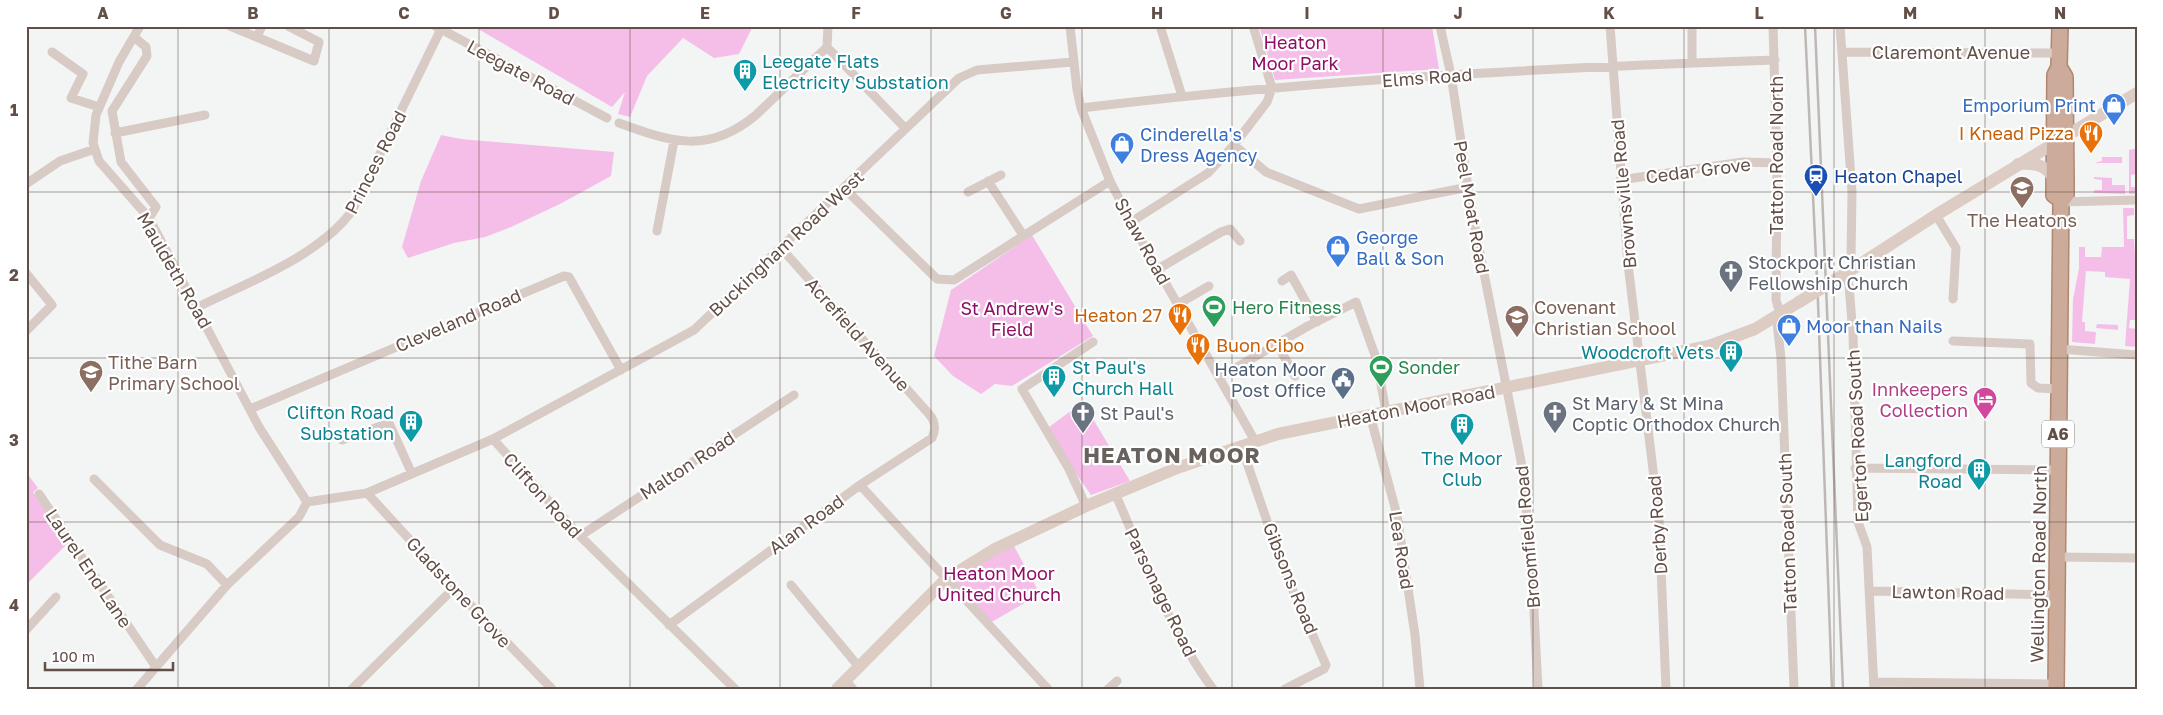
<svg xmlns="http://www.w3.org/2000/svg" width="2163" height="715" viewBox="0 0 2163 715" font-family="'Golos Text',sans-serif">
	<style>
		.green { fill: #f5bee9 }
		.lines { fill: none; stroke-linecap: round; stroke-linejoin: round }
		.trunk-casing { stroke: #b18770; stroke-width: 18 }
		.minor { stroke: #d8cac5; stroke-width: 9 }
		.secondary { stroke: #dcccc3; stroke-width: 12 }
		.trunk { stroke: #ccab9a; stroke-width: 15 }
		.rail { stroke: #bdb8b4; stroke-width: 2.5 }
		.secondary-bridge { stroke: #dcccc3; stroke-width: 12 }
		.grid { fill: none; stroke: #624f47; stroke-width: 1; stroke-opacity: 0.55 }
		.labels { text-anchor: middle; dominant-baseline: central; stroke-width: 4.5; stroke-linejoin: round; paint-order: stroke }
		.shield { fill: #fff; stroke: #91847e; stroke-width: 1 }
		.shield-label { font-size: 16px; font-weight: bold; fill: #624f47 }
		.park-label { font-size: 18px; fill: #8f0d65; stroke: #fff }
		.street-label { font-size: 18px; fill: #624f47; stroke: #fff }
		.culture-label { font-size: 18px; fill: #0d838f; stroke: #fff; text-anchor: end }
		.shop-label { font-size: 18px; fill: #366cbe; stroke: #fff; text-anchor: start }
		.food-label { font-size: 18px; fill: #c56008; stroke: #fff; text-anchor: end }
		.transit-label { font-size: 18px; fill: #164399; stroke: #fff; text-anchor: start }
		.education-label { font-size: 18px; fill: #785e54; stroke: #fff; text-anchor: start }
		.worship-label { font-size: 18px; fill: #5b616d; stroke: #fff; text-anchor: start }
		.leisure-label { font-size: 18px; fill: #27864d; stroke: #fff; text-anchor: start }
		.service-label { font-size: 18px; fill: #4e5e75; stroke: #fff; text-anchor: end }
		.hotel-label { font-size: 18px; fill: #b23c85; stroke: #fff; text-anchor: end }
		.district-label { font-size: 22px; font-weight: bold; letter-spacing: 1px; fill: #68625e; stroke: #fff }
		.neatline { fill: none; stroke: #624f47; stroke-width: 2 }
		.grid-label { font-size: 16px; text-anchor: middle; font-weight: bold; fill: #624f47 }
	</style>
	<rect width="100%" height="100%" fill="#f2f5f4"/>
	<path class="green" d="M473,26h280l-14,28 -25,4 -31,-20 -36,38 -17,41 -12,-3 7,-22 -13,15z
		M1259,26h173l7,43 -164,11z
		M2075,102l14,1 7,3 -15,8 -6,-4z
		M441,135l20,4 153,13 -3,24 -51,28 -49,23 -26,10 -31,6 -46,15 -6,-11 19,-66z
		M2137,148v26l-6,1v12h6v7h-8v-44z
		M2102,157h20v6h-28l8,-2z
		M2094,177l18,1v7h13v9l-31,-1v-3h8v-10l-8,-1z
		M2123,208h11v7l-7,1v23h7l1,17h2v64h-7l-1,8 8,1v18l-12,-1 5,-67 -25,-2v-5l-19,-1 -4,51h3v9l11,1 -1,12 -23,-2 1,-43 6,-31v-21h6v10h16l1,-10h22z
		M1032,235l61,101 -81,50 -17,-2 -14,10 -28,-18 -19,-20 17,-66z
		M2097,324l21,1v5l-22,-2z
		M1083,402l47,79 -39,14 -46,-65z
		M26,472l12,16 -5,4 34,52 -41,41z
		M1014,546l26,48 -50,29 -39,-44 41,-25z"/>
	<g class="lines">
		<defs>
			<path id="trunk" d="M2060,26l-1,41 -4,8 -1,120 7,5
				M2056,689l5,-487 5,-7v-13l-1,-105 -6,-10"/>
		</defs>
		<use href="#trunk" class="trunk-casing"/>
		<path class="minor" d="M140,26l-21,36 -23,53 -3,28 6,18 50,57 110,209 48,75
			M230,26l84,35 5,-19 -31,-16
			M435,26l172,92
			M828,26l-1,21 78,81
			M1070,26l7,64 4,18 29,73 21,41 124,219
			M1160,26l22,70
			M1440,26l11,49 20,132 50,254 10,92 7,136
			M1610,26l18,238 31,255 7,170
			M1692,26v37
			M1773,26l4,137 -1,137 4,14
			M1840,26l12,166 -1,66 3,10
			M134,37l12,10 1,9 -35,55 9,51 35,45 -7,11
			M257,37l5,-11
			M52,52l31,22 -12,24 28,9
			M1842,52l217,1
			M1081,108c230,-28 462,-40 694,-48
			M619,123c52,19 89,32 137,-8l71,-68
			M115,133l90,-18
			M1234,145l32,27 93,37 109,-22
			M1620,180l123,-18 34,1
			M988,181l35,54
			M26,184l34,-23 35,-12
			M845,189l92,90 17,1 156,-99
			M968,192l33,-17
			M2061,202l76,-2
			M1936,215l20,33 -3,51
			M1131,222l77,-49 26,-28 33,-43 5,-14 -19,-62
			M657,231l17,-90
			M1158,269l63,-37 9,-3 10,12
			M26,273l26,32 -26,26
			M1845,274l4,11 4,50 5,187 9,25 7,142
			M1282,281l9,-6 26,47
			M1178,304l31,-18
			M198,307c50,-25 120,-50 154,-96l89,-182
			M1774,318l3,5 4,35 13,331
			M1953,341l77,3 1,39 7,5 21,1
			M1277,344l18,32
			M2059,349l78,6
			M1220,377l88,-51 48,-24 20,56 10,53
			M250,409l314,-133 5,1 52,93
			M1370,415l27,100 18,120 5,54
			M493,439l201,-109 265,-252 18,-8 96,-8
			M342,440l47,-17 23,51
			M1241,445l42,123 43,97 -2,4 -39,20
			M1855,468l203,2
			M94,479l66,66 47,19 20,21
			M860,485l188,204
			M367,493l87,95 98,101
			M1115,493c27,62 57,142 98,196
			M39,494l117,173
			M307,502l60,-9 126,-54 87,97 155,153
			M1086,506l-17,-37 -47,-80 71,-47
			M580,536l214,-141
			M2057,557l80,1
			M791,585l68,82
			M1870,591l187,4
			M669,625l191,-140 72,-47c4,-9 4,-16 -3,-24l-148,-166
			M26,630l30,-33
			M845,680l8,9
			M1874,682l182,2
			M137,689l90,-104 72,-68 8,-15
			M352,689l102,-101
			M1108,689l9,-8"/>
		<path class="secondary" d="M2018,164c16,-1 28,0 36,15
			M1845,274l91,-59 201,-122
			M837,689l109,-110 47,-29 93,-44 91,-38 101,-34 431,-88 46,-17 44,-27"/>
		<use href="#trunk" class="trunk"/>
		<path class="rail" d="M1805,26l13,276 14,387
			M1815,26l28,663"/>
		<path class="secondary-bridge" d="M1799,302l46,-28"/>
	</g>
	<path class="grid" d="M178,26v663M329,26v663M479,26v663M630,26v663M780,26v663M931,26v663M1082,26v663M1232,26v663M1383,26v663M1533,26v663M1684,26v663M1834,26v663M1985,26v663M26,192h2111M26,358h2111M26,522h2111"/>
	<defs>
		<symbol id="building-pin" viewBox="-11 -11 22 30"><path d="M0 17L-7.5 6A9.5 9.5 0 1 1 7.5 6Z" fill="#0f9aa8" stroke="#fff"/><path d="M-4-6H4V6H1V3H-1V6H-4ZM-2.5-4.3h1.7v1.8h-1.7ZM.8-4.3h1.7v1.8H.8ZM-2.5-1h1.7V.8h-1.7ZM.8-1h1.7V.8H.8Z" fill="#fff"/></symbol>
		<symbol id="shop-pin" viewBox="-11 -11 22 30"><path d="M0 17L-7.5 6A9.5 9.5 0 1 1 7.5 6Z" fill="#3f7fe0" stroke="#fff"/><path d="M-5-2.5h2.3a2.7 3.5 0 0 1 5.4 0H5L5.5 6h-11ZM-1.5-2.5h3a1.5 2.3 0 0 0-3 0Z" fill="#fff"/></symbol>
		<symbol id="restaurant-pin" viewBox="-11 -11 22 30"><path d="M0 17L-7.5 6A9.5 9.5 0 1 1 7.5 6Z" fill="#e8710a" stroke="#fff"/><path d="M-5-6h1v4h1v-4h1v4h1v-4h1v5L-1.5 .5V6h-2V.5L-5-1ZM5-6V6H3V1.5H1.5Q1.5-4 5-6Z" fill="#fff"/></symbol>
		<symbol id="station-pin" viewBox="-11 -11 22 30"><path d="M0 17L-7.5 6A9.5 9.5 0 1 1 7.5 6Z" fill="#1a4fb4" stroke="#fff"/><path d="M-3-6H3Q5-6 5-4V2Q5 4 3 4L4.5 6H3L1.5 4h-3L-3 6H-4.5L-3 4Q-5 4-5 2V-4Q-5-6-3-6ZM-3.5-4v3h7v-3ZM-3.5 1v1.5H-2V1ZM2 1v1.5H3.5V1Z" fill="#fff"/></symbol>
		<symbol id="school-pin" viewBox="-11 -11 22 30"><path d="M0 17L-7.5 6A9.5 9.5 0 1 1 7.5 6Z" fill="#8d6e63" stroke="#fff"/><path d="M0-5L7-2L0 1L-7-2ZM-4 1L0 2.5L4 1V4Q0 6-4 4Z" fill="#fff"/></symbol>
		<symbol id="church-pin" viewBox="-11 -11 22 30"><path d="M0 17L-7.5 6A9.5 9.5 0 1 1 7.5 6Z" fill="#6b7280" stroke="#fff"/><path d="M-1.2-6h2.4v3.5h3.3v2.4h-3.3V6h-2.4V-.1h-3.3v-2.4h3.3Z" fill="#fff"/></symbol>
		<symbol id="stadium-pin" viewBox="-11 -11 22 30"><path d="M0 17L-7.5 6A9.5 9.5 0 1 1 7.5 6Z" fill="#2e9e5b" stroke="#fff"/><path d="M0-5a6.5 5 0 1 0 0 10a6.5 5 0 1 0 0-10ZM-3.5-1.8h7v3.6h-7Z" fill="#fff"/></symbol>
		<symbol id="civic-pin" viewBox="-11 -11 22 30"><path d="M0 17L-7.5 6A9.5 9.5 0 1 1 7.5 6Z" fill="#5c6f8a" stroke="#fff"/><path d="M-.6-6.5H3V-4.5H.6V-3L4-1V1h2V6H-6V1h2V-1L-.6-3ZM-1.2 2.5V6h2.4V2.5Z" fill="#fff"/></symbol>
		<symbol id="hotel-pin" viewBox="-11 -11 22 30"><path d="M0 17L-7.5 6A9.5 9.5 0 1 1 7.5 6Z" fill="#d1479c" stroke="#fff"/><path d="M-6-4.5h1.5V1H6V5H4.5V3h-9V5H-6ZM-4 0a1.8 1.8 0 1 1 3.6 0ZM.5 0V-2.5h3Q6-2.5 6 0Z" fill="#fff"/></symbol>
	</defs>
	<g fill-rule="evenodd">
		<use href="#building-pin" x="731" y="57" width="28" height="38"/>
		<use href="#shop-pin" x="2100" y="91" width="28" height="38"/>
		<use href="#restaurant-pin" x="2077" y="119" width="28" height="38"/>
		<use href="#shop-pin" x="1108" y="130" width="28" height="38"/>
		<use href="#station-pin" x="1802" y="162" width="28" height="38"/>
		<use href="#school-pin" x="2008" y="174" width="28" height="38"/>
		<use href="#shop-pin" x="1324" y="233" width="28" height="38"/>
		<use href="#church-pin" x="1717" y="258" width="28" height="38"/>
		<use href="#stadium-pin" x="1200" y="293" width="28" height="38"/>
		<use href="#restaurant-pin" x="1166" y="301" width="28" height="38"/>
		<use href="#school-pin" x="1503" y="303" width="28" height="38"/>
		<use href="#shop-pin" x="1775" y="312" width="28" height="38"/>
		<use href="#restaurant-pin" x="1184" y="331" width="28" height="38"/>
		<use href="#building-pin" x="1717" y="338" width="28" height="38"/>
		<use href="#stadium-pin" x="1367" y="353" width="28" height="38"/>
		<use href="#school-pin" x="77" y="358" width="28" height="38"/>
		<use href="#building-pin" x="1040" y="363" width="28" height="38"/>
		<use href="#civic-pin" x="1329" y="365" width="28" height="38"/>
		<use href="#hotel-pin" x="1971" y="385" width="28" height="38"/>
		<use href="#church-pin" x="1069" y="399" width="28" height="38"/>
		<use href="#church-pin" x="1541" y="399" width="28" height="38"/>
		<use href="#building-pin" x="397" y="408" width="28" height="38"/>
		<use href="#building-pin" x="1448" y="411" width="28" height="38"/>
		<use href="#building-pin" x="1965" y="456" width="28" height="38"/>
	</g>
	<g class="labels">
		<rect class="shield" x="2042" y="420.5" width="32" height="27" rx="4"/>
		<g class="shield-label">
			<text x="2058" y="434">A6</text>
		</g>
		<g class="park-label">
			<text x="1295" y="42">Heaton<tspan x="1295" dy="21">Moor Park</tspan></text>
			<text x="1012" y="308">St Andrew's<tspan x="1012" dy="21">Field</tspan></text>
			<text x="999" y="573">Heaton Moor<tspan x="999" dy="21">United Church</tspan></text>
		</g>
		<g class="street-label">
			<text x="1951" y="52">Claremont Avenue</text>
			<text transform="translate(521 72) rotate(28)">Leegate Road</text>
			<text transform="translate(1427 77) rotate(-4)">Elms Road</text>
			<text transform="translate(1776 155) rotate(-90)">Tatton Road North</text>
			<text transform="translate(375 162) rotate(-63)">Princes Road</text>
			<text transform="translate(1698 170) rotate(-7)">Cedar Grove</text>
			<text transform="translate(1623 194) rotate(-95)">Brownsville Road</text>
			<text transform="translate(1472 207) rotate(80)">Peel Moat Road</text>
			<text transform="translate(1143 241) rotate(61)">Shaw Road</text>
			<text transform="translate(786 243) rotate(-43)">Buckingham Road West</text>
			<text transform="translate(175 270) rotate(60)">Mauldeth Road</text>
			<text transform="translate(458 320) rotate(-23)">Cleveland Road</text>
			<text transform="translate(858 334) rotate(48)">Acrefield Avenue</text>
			<text transform="translate(1416 406) rotate(-11)">Heaton Moor Road</text>
			<text transform="translate(1857 436) rotate(-93)">Egerton Road South</text>
			<text transform="translate(687 465) rotate(-33)">Malton Road</text>
			<text transform="translate(543 495) rotate(48)">Clifton Road</text>
			<text transform="translate(806 524) rotate(-36)">Alan Road</text>
			<text transform="translate(1657 525) rotate(-94)">Derby Road</text>
			<text transform="translate(1787 533) rotate(-92)">Tatton Road South</text>
			<text transform="translate(1527 537) rotate(-95)">Broomfield Road</text>
			<text transform="translate(1402 550) rotate(81)">Lea Road</text>
			<text transform="translate(2038 564) rotate(-89)">Wellington Road North</text>
			<text transform="translate(89 568) rotate(56)">Laurel End Lane</text>
			<text transform="translate(1291 578) rotate(68)">Gibsons Road</text>
			<text transform="translate(459 592) rotate(47)">Gladstone Grove</text>
			<text transform="translate(1161 592) rotate(64)">Parsonage Road</text>
			<text transform="translate(1948 592) rotate(1)">Lawton Road</text>
		</g>
		<g class="culture-label">
			<text x="762" y="61" text-anchor="start">Leegate Flats<tspan x="762" dy="21">Electricity Substation</tspan></text>
			<text x="1714" y="352">Woodcroft Vets</text>
			<text x="1072" y="367" text-anchor="start">St Paul's<tspan x="1072" dy="21">Church Hall</tspan></text>
			<text x="394" y="412">Clifton Road<tspan x="394" dy="21">Substation</tspan></text>
			<text x="1462" y="458" text-anchor="middle">The Moor<tspan x="1462" dy="21">Club</tspan></text>
			<text x="1962" y="460">Langford<tspan x="1962" dy="21">Road</tspan></text>
		</g>
		<g class="shop-label">
			<text x="2096" y="105" text-anchor="end">Emporium Print</text>
			<text x="1140" y="134">Cinderella's<tspan x="1140" dy="21">Dress Agency</tspan></text>
			<text x="1356" y="237">George<tspan x="1356" dy="21">Ball &amp; Son</tspan></text>
			<text x="1806" y="326">Moor than Nails</text>
		</g>
		<g class="food-label">
			<text x="2074" y="133">I Knead Pizza</text>
			<text x="1162" y="315">Heaton 27</text>
			<text x="1216" y="345" text-anchor="start">Buon Cibo</text>
		</g>
		<g class="transit-label">
			<text x="1834" y="176">Heaton Chapel</text>
		</g>
		<g class="education-label">
			<text x="2022" y="220" text-anchor="middle">The Heatons</text>
			<text x="1534" y="307">Covenant<tspan x="1534" dy="21">Christian School</tspan></text>
			<text x="108" y="362">Tithe Barn<tspan x="108" dy="21">Primary School</tspan></text>
		</g>
		<g class="worship-label">
			<text x="1748" y="262">Stockport Christian<tspan x="1748" dy="21">Fellowship Church</tspan></text>
			<text x="1572" y="403">St Mary &amp; St Mina<tspan x="1572" dy="21">Coptic Orthodox Church</tspan></text>
			<text x="1100" y="413">St Paul's</text>
		</g>
		<g class="leisure-label">
			<text x="1232" y="307">Hero Fitness</text>
			<text x="1398" y="367">Sonder</text>
		</g>
		<g class="service-label">
			<text x="1326" y="369">Heaton Moor<tspan x="1326" dy="21">Post Office</tspan></text>
		</g>
		<g class="hotel-label">
			<text x="1968" y="389">Innkeepers<tspan x="1968" dy="21">Collection</tspan></text>
		</g>
		<g class="district-label">
			<text x="1172" y="454">HEATON MOOR</text>
		</g>
	</g>
	<rect width="2163" height="715" fill="none" stroke="#ffffff" stroke-width="55"/>
	<path d="M45 662v8h128v-8" fill="none" stroke="#624f47" stroke-width="2.5"/>
	<text x="52" y="662" font-size="15" fill="#624f47" stroke="#ffffff" stroke-width="4" paint-order="stroke">100 m</text>
	<rect x="28" y="28" width="2108" height="660" class="neatline"/>
	<g class="grid-label">
		<text x="103" y="19">A</text>
		<text x="253" y="19">B</text>
		<text x="404" y="19">C</text>
		<text x="554" y="19">D</text>
		<text x="705" y="19">E</text>
		<text x="856" y="19">F</text>
		<text x="1006" y="19">G</text>
		<text x="1157" y="19">H</text>
		<text x="1307" y="19">I</text>
		<text x="1458" y="19">J</text>
		<text x="1609" y="19">K</text>
		<text x="1759" y="19">L</text>
		<text x="1910" y="19">M</text>
		<text x="2060" y="19">N</text>
		<text x="14" y="116">1</text>
		<text x="14" y="281">2</text>
		<text x="14" y="446">3</text>
		<text x="14" y="611">4</text>
	</g>
</svg>
